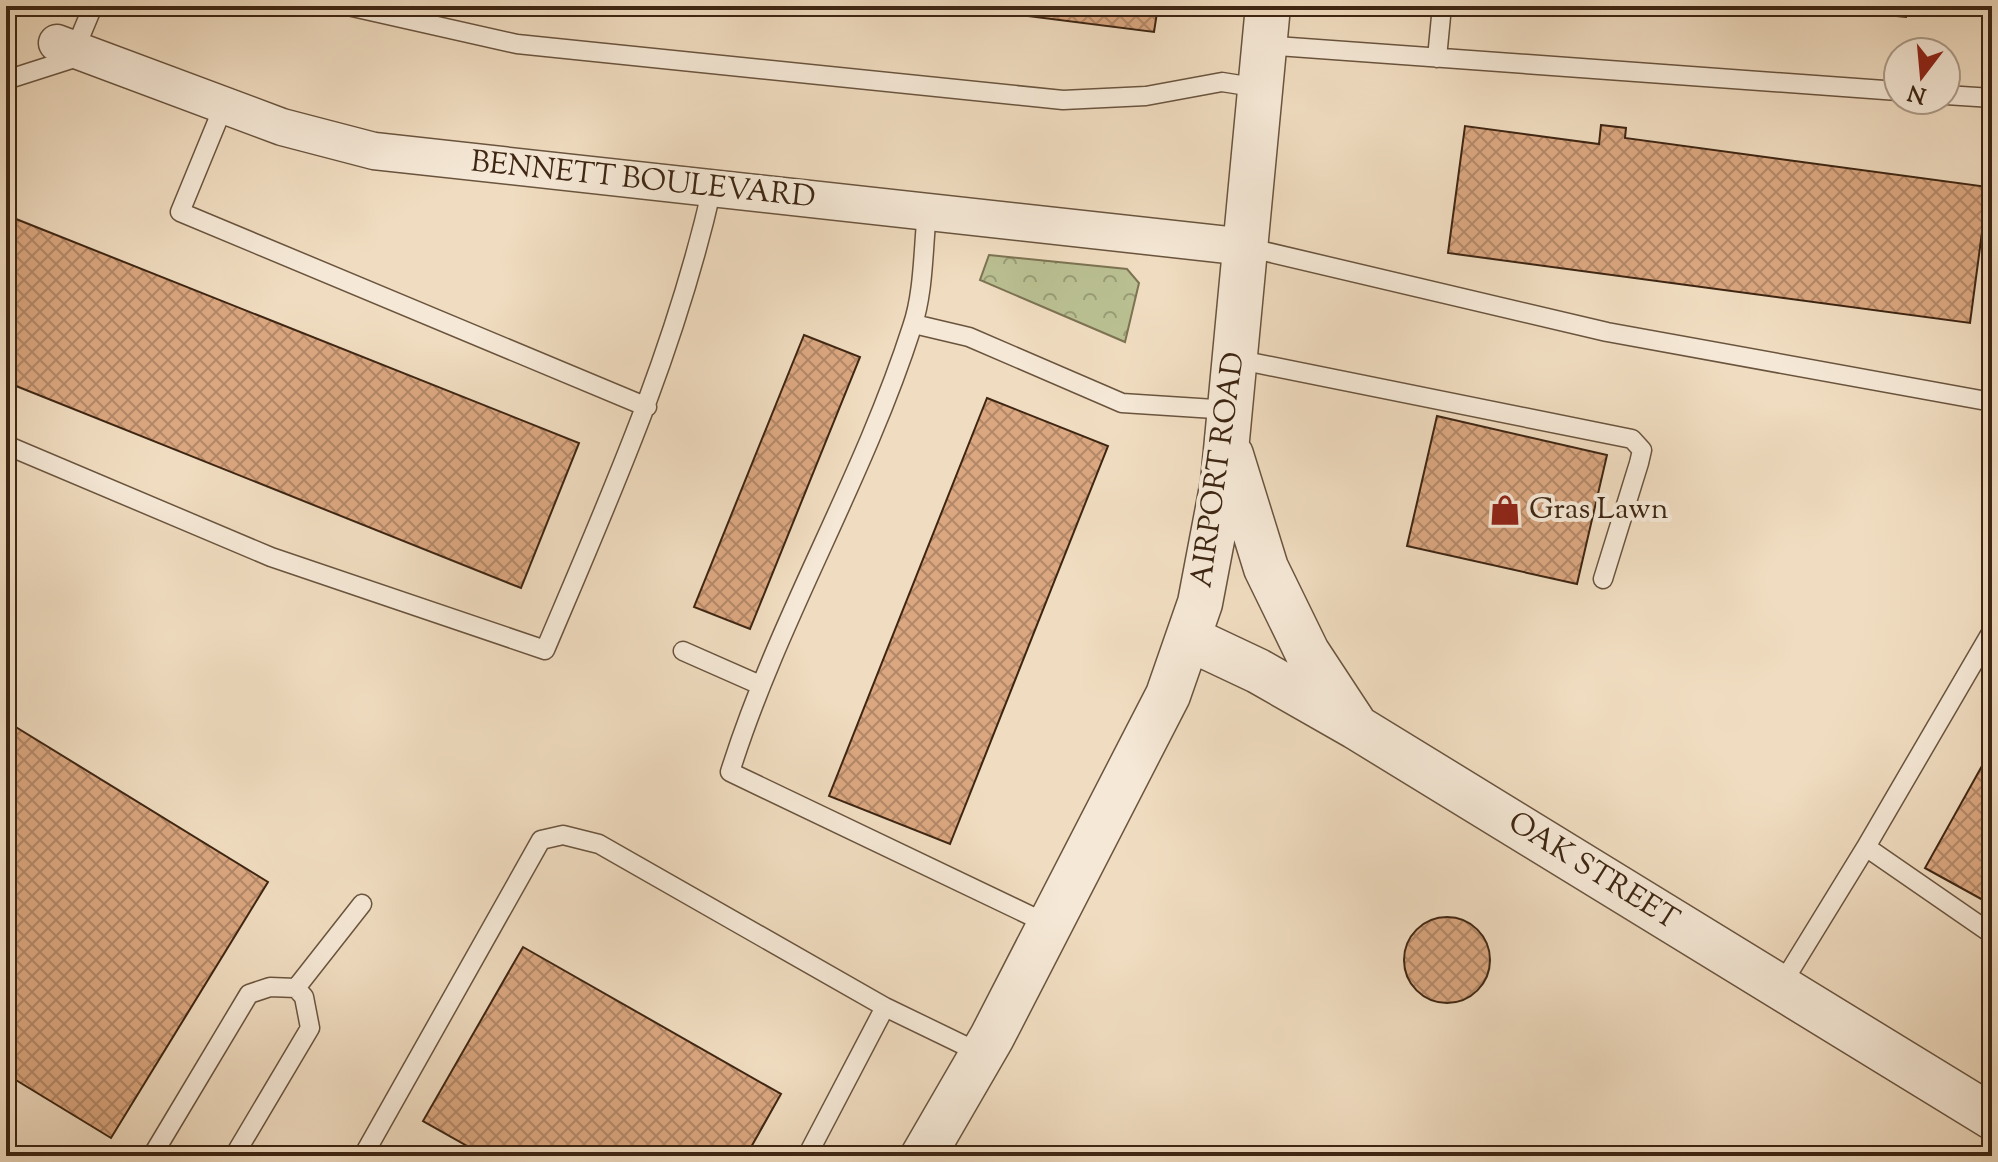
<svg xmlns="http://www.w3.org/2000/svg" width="1998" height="1162" viewBox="0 0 1998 1162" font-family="'Sorts Mill Goudy',serif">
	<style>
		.park { fill: url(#park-crowns); stroke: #7c7352; stroke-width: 2 }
		.building { fill: url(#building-cross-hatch); stroke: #3e2613; stroke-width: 2 }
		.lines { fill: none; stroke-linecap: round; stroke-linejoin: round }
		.service-casing { stroke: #6a543e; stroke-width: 21 }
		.minor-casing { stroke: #6a543e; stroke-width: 39 }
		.tertiary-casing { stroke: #6a543e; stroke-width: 47 }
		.service { stroke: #f5e8d6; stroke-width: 18 }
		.minor { stroke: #f5e8d6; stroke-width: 36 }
		.tertiary { stroke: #f5e8d6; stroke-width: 44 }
		.labels { text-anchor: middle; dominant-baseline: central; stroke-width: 8; stroke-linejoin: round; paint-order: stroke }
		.street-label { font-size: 30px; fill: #3e2613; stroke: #f5e8d6 }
		.poi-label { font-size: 30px; fill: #3e2613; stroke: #f5e8d6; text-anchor: start }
	</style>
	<defs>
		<pattern id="park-crowns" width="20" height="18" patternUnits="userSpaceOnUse" patternTransform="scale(2)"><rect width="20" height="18" fill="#bac092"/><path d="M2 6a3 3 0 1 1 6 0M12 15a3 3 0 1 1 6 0" fill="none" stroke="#999c76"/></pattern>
		<pattern id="building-cross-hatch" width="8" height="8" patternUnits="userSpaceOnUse" patternTransform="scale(2)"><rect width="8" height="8" fill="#dba780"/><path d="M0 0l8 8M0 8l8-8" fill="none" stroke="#b38868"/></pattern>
	</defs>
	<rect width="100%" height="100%" fill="#f0dcc0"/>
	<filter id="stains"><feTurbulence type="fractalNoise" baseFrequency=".0025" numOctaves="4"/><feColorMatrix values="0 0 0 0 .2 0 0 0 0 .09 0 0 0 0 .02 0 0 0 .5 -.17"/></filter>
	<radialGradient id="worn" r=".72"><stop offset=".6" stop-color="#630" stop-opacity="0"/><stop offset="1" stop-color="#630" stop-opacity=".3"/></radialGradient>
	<path class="park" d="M989,255l138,14 12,14 -14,59 -145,-62z"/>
	<path class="building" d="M948,6h210l-4,26z
		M1791,6h116l-1,11z
		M1601,125l25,3 -1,10 363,49 -18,136 -522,-70 17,-127 134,18z
		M6,215l573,228 -58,145 -515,-206z
		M804,335l56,22 -110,272 -56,-22z
		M987,398l121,48 -158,398 -121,-48z
		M1437,416l170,39 -30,129 -170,-38z
		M1992,673v24l-10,-6z
		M6,721l262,161 -157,256 -105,-64z
		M1992,748v157l-67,-37z
		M1404 960a43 43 0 1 1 86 0a43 43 0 1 1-86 0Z
		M523,947l258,147 -35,62h-261l-62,-35z"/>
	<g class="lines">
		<defs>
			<path id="service" d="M348,6l169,38 546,56 83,-4 76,-14 38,6
				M1264,45l634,46
				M75,49l18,-43
				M1437,58l5,-52
				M6,80l75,-24
				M1946,95l46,3
				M224,105l-44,107 467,195
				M927,212c-4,36 -3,80 -15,115 -49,153 -134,292 -182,445l320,153
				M1246,247l361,85 385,70
				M914,324l55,13 153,66 108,7
				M1235,359l397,80 10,11 -3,13 -36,116
				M6,445l265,112 274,93c64,-151 131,-301 167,-462
				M1992,631l-126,216 126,87
				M683,651l77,34
				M1780,987l86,-140
				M296,988l66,-84
				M152,1156l97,-162 21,-7 26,1 8,9 6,31 -76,128
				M363,1156l178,-316 22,-5 36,9 286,163
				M807,1156l78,-149 97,47"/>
			<path id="minor" d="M57,43l225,84 92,24 872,96"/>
			<path id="tertiary" d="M1231,455l35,113 41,84 46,70
				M1188,638l70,33 98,56 636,390
				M923,1156l69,-119 176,-342 32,-92 23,-121 45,-476"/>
		</defs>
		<use href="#service" class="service-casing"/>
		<use href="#minor" class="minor-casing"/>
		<use href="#tertiary" class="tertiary-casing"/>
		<use href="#service" class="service"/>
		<use href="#minor" class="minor"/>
		<use href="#tertiary" class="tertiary"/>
	</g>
	<defs>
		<symbol id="shop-bare" viewBox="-9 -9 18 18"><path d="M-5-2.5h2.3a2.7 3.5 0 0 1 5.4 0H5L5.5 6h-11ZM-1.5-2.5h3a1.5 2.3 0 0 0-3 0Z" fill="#8f2418" stroke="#f5e8d6" stroke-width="2.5" paint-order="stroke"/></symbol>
	</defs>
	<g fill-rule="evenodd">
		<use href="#shop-bare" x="1483" y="488" width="44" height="44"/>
	</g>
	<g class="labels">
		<g class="street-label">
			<text transform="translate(643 181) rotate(6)">BENNETT BOULEVARD</text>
			<text transform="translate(1219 470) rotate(-82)">AIRPORT ROAD</text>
			<text transform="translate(1593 872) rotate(32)">OAK STREET</text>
		</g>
		<g class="poi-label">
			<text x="1529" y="510">Gras Lawn</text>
		</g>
	</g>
	<rect width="1998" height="1162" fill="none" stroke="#f0dcc0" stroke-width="32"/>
	<rect x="8" y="8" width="1982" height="1146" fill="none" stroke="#3e2613" stroke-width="4"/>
	<rect x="16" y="16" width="1966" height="1130" fill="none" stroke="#3e2613" stroke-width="2"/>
	<g transform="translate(1922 76) rotate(196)"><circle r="38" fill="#f5e8d6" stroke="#ac9a88" stroke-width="2"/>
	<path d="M0-6L14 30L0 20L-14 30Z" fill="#8f2418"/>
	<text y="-12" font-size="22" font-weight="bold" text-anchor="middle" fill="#3e2613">N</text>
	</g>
	<rect width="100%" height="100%" filter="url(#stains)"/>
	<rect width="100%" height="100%" fill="url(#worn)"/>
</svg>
